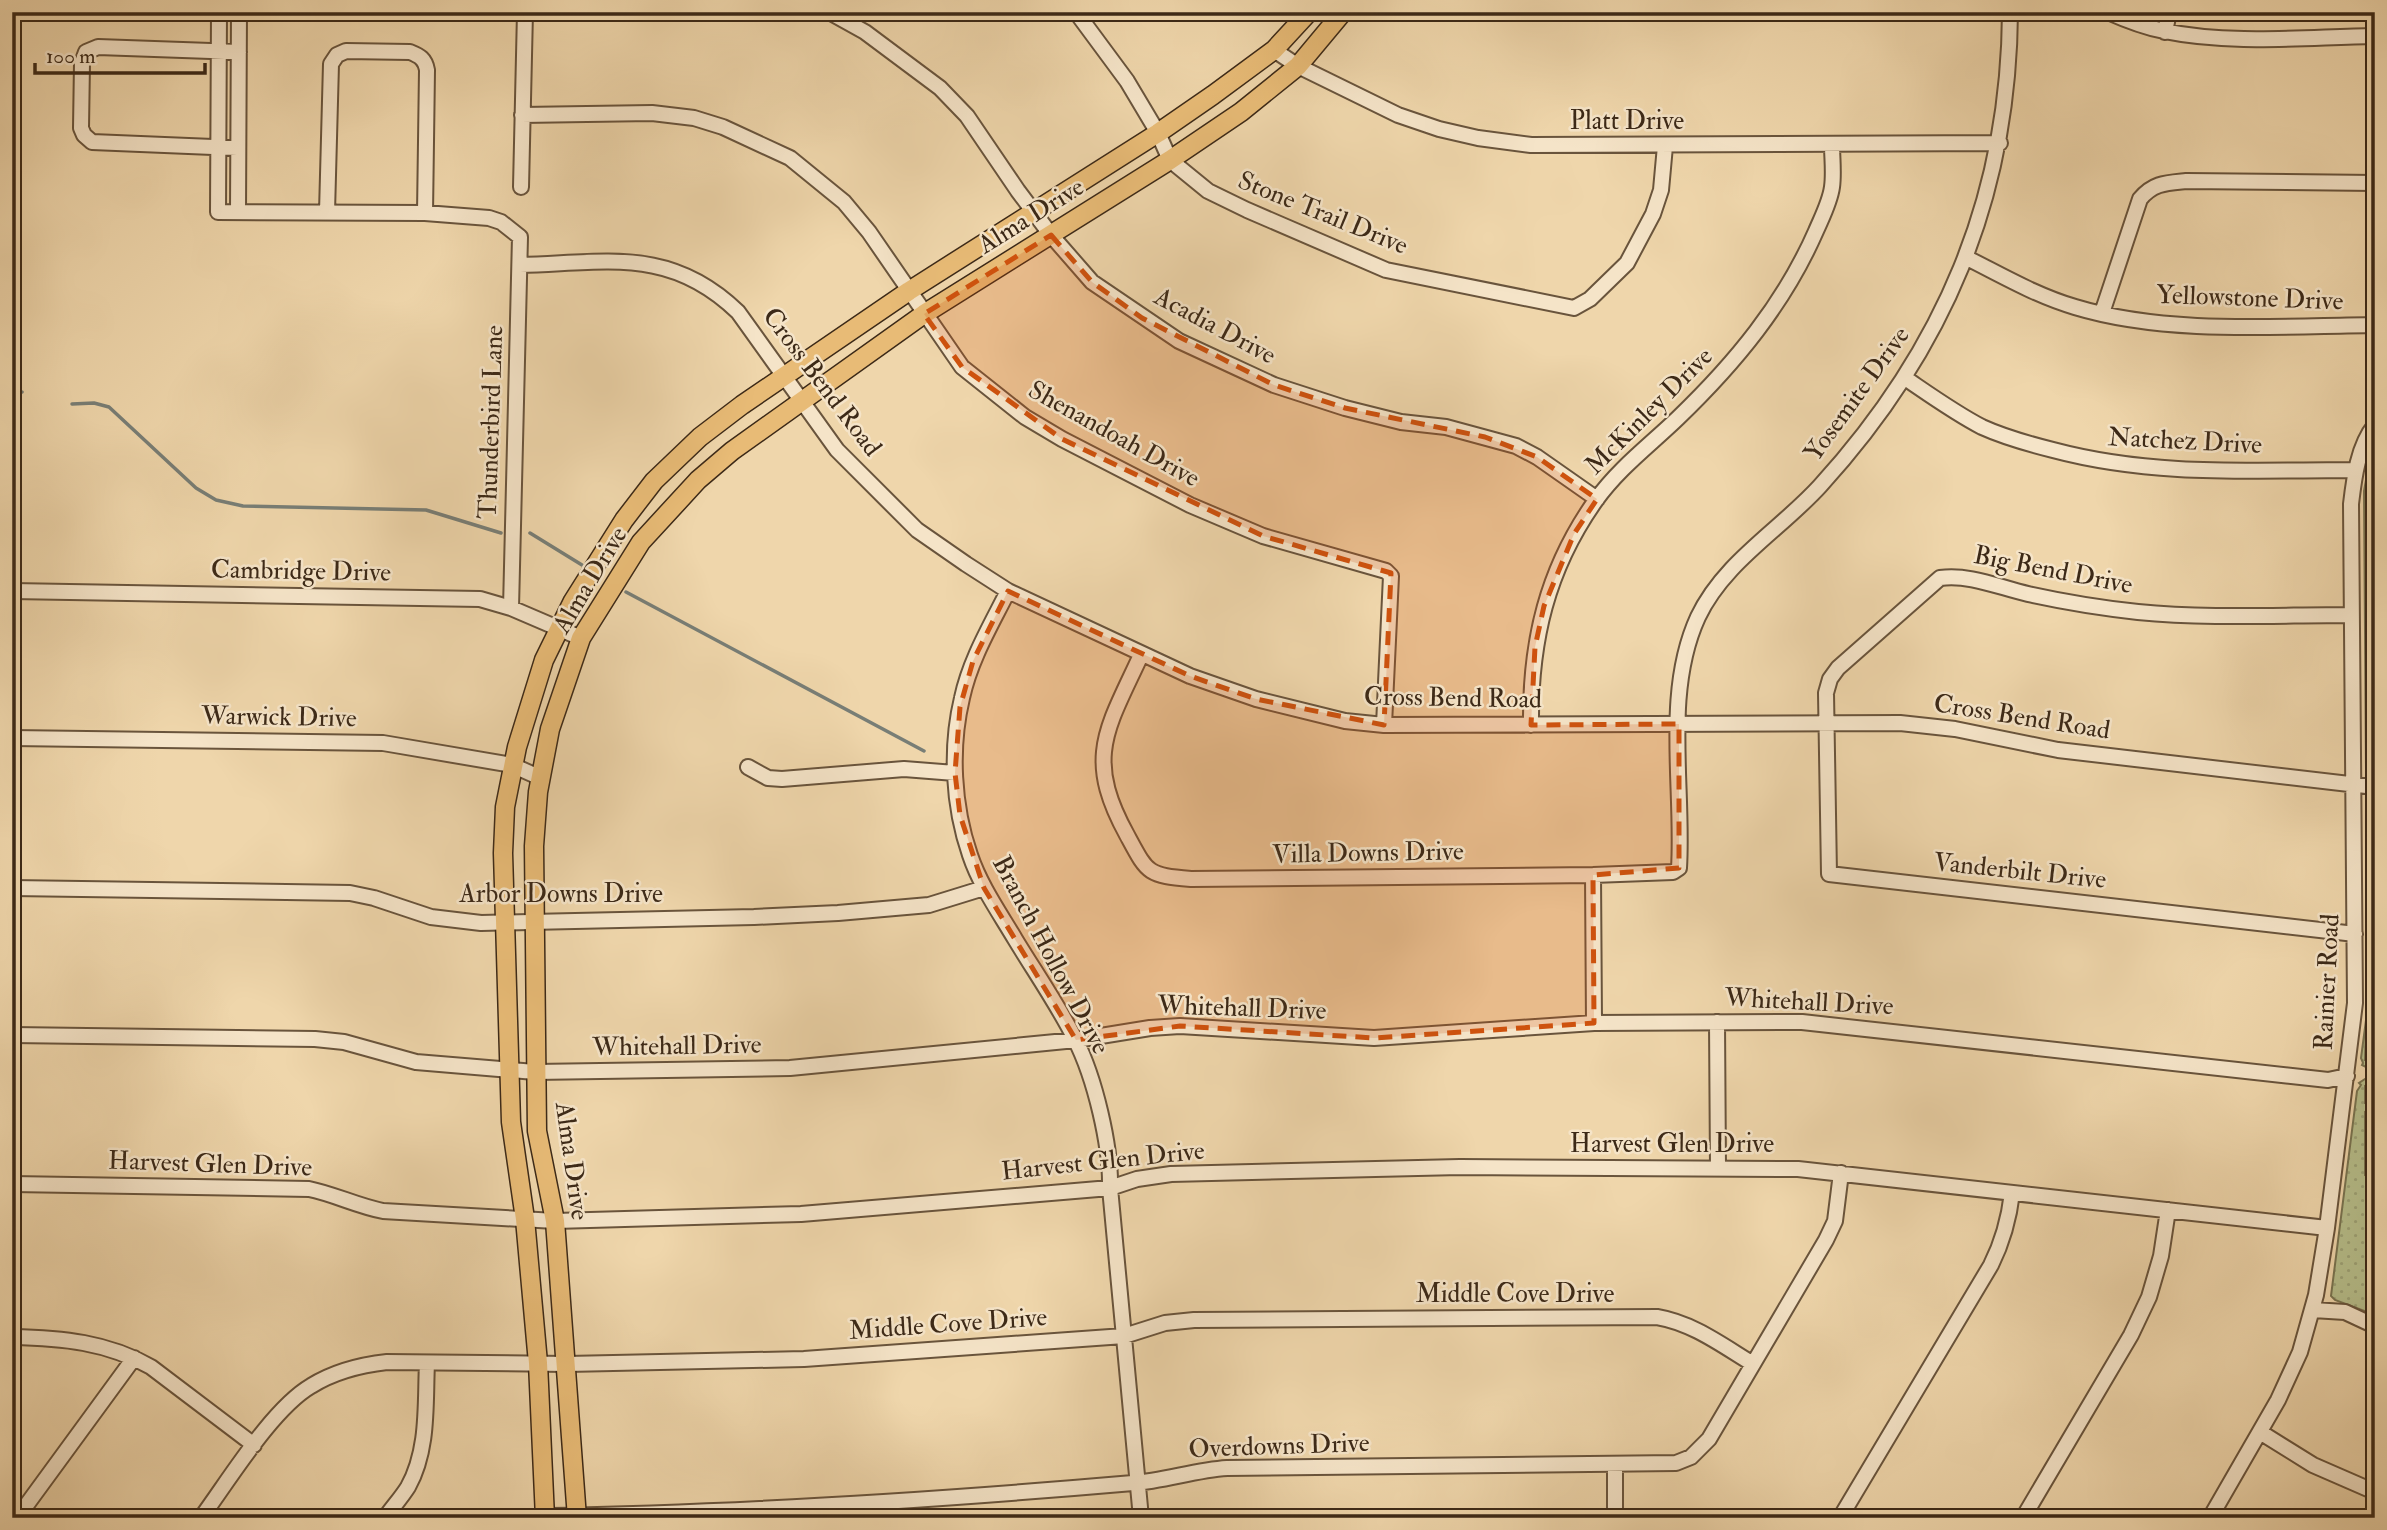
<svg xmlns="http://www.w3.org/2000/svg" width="2387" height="1530" viewBox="0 0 2387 1530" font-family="'IM FELL Double Pica',serif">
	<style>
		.grass { fill: url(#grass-dots); stroke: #797451; stroke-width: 2 }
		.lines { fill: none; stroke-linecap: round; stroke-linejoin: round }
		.stream { stroke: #787e76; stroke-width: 3.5 }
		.minor-casing { stroke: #69543c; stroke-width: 18 }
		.major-casing { stroke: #3c2917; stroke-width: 21 }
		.minor { stroke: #f5e4c8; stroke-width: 14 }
		.major { stroke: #e8bb76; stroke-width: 18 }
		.marked { fill: #ce520e; fill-opacity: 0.2; stroke: #ce520e; stroke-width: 5; stroke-dasharray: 14 9; stroke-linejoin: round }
		.labels { text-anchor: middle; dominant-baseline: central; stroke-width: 5; stroke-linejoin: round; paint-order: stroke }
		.street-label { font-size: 26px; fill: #3c2917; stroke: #f5e4c8 }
	</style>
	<defs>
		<pattern id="grass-dots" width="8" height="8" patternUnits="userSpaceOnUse" patternTransform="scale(1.75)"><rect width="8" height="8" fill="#b6be8b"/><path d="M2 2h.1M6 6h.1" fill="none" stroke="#9da377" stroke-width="1.8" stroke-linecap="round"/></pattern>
	</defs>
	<rect width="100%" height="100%" fill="#efd6ab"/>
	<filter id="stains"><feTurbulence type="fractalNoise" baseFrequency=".00286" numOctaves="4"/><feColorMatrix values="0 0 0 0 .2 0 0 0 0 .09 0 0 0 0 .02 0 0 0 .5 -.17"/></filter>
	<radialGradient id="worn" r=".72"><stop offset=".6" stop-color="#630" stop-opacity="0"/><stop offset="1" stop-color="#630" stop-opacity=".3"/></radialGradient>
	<path class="grass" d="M2375,476v300l-6,-2 -3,-5 -2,-278 2,-11z
		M2375,800v30l-9,-8v-16l4,-5z
		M2369,844h6v155l-8,-5v-145z
		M2366,1020h8l1,7 -9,1 -1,32h9v2l-6,6 -6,-3 1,-2 -2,-5z
		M2365,1079l9,2 1,4 -10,1v17h10v8l-10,1v63l10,1v139l-40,-15 -4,-4 26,-205 4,-6 -2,-2z"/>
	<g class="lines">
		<path class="stream" d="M12,388l10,4
			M72,404l22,-1 15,4 87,81 20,12 27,6 183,4 75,23
			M530,533l52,32
			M626,592l298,159"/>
		<defs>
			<path id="minor" d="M219,12l-1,200 207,1 64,5 12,4 19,15 -9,371
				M829,12l36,20 75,56 27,28 51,75 33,44 41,47 87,59 95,44 71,23 56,14 45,5 70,19 21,11 60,42
				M1076,12l51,69 31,52 12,27 38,31 39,19 139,60 188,38 16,-9 37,-36 26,-49 8,-24 4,-44
				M2108,12c18,8 36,15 56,19 68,14 142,6 211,5
				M2165,32l4,-20
				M1274,50l24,16 100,49 41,14 39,9 53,7 469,-2
				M522,115l130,-2 42,5 29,9 67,31 54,44 25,30 93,135 63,50 37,22 128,66 73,31 123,35 5,5 -7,149
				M237,148l-145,-6 -8,-7 -3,-7 1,-65 4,-11 12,-5 141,5
				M521,187l4,-175
				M238,211l1,-199
				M327,212l4,-148 6,-9 9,-4 64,1c10,4 15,7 17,18l-2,143
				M1967,258c36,18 70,38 108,49 92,28 204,19 300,18
				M520,265c86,-2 150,-19 218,47l99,138 80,80 49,34 42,27 182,85 66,23 89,22 39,4 516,-2 55,6 103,21 317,37
				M2102,313l38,-114c13,-16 26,-16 46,-18l189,2
				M1905,378c25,17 50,35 77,49 22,10 47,17 71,23 101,27 200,20 303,20
				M12,591l468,8 31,9 70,30
				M1008,591c-17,34 -38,69 -46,107 -12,50 -9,108 8,157 10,30 29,57 45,84 20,33 43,66 60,100 20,39 36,107 35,149l31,330
				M2350,615c-70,0 -142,4 -212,-3 -37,-4 -74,-10 -110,-18 -30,-7 -58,-20 -88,-16l-102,90 -8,11 -4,14 3,181 526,60
				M1141,655c-34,74 -57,102 -14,180 21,39 20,40 64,44l402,-4 80,-3 6,-4c5,-81 -16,-175 19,-251 26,-55 82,-87 122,-131 124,-136 189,-289 190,-474
				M1531,725c-1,-84 16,-156 65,-225 23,-32 54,-55 82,-82 57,-55 106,-114 138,-187 6,-14 14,-29 16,-44 2,-14 0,-29 0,-43
				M12,738l371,5 129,22 29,13
				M748,767l20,11 14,1 122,-10 51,4
				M1593,875l1,148
				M12,888l338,5 24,5 57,19 50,6 273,-6 84,-4 91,-8 55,-17
				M1717,1022l1,147
				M12,1035l303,4 29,3 72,20 119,10 255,-4 286,-28 74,-12 30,-2 194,12 220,-15 208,-1 526,58 19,-4
				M12,1184l297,5c25,5 48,17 74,22l172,10 246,-7 309,-26 27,-9 34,-5 289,-7 338,2 529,59
				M2313,1310l32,2 30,14
				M12,1337c50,1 95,5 139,30l103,78
				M2260,1432l53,33 62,27
				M1615,1464v54
				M545,1516c197,-3 392,-16 588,-33 31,-2 62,-13 94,-15l449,-5 15,-6 18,-18 117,-199 9,-19 6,-48
				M17,1518l117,-160
				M201,1518c28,-38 71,-109 110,-132 24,-15 49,-21 76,-24l180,2 237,-5 320,-23 41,-13 29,-3 463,-3c36,6 66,29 96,47
				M385,1518c7,-10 16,-20 23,-31 21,-38 17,-83 19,-124
				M1840,1518l151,-253c12,-24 18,-46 21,-72
				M2023,1518l108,-183 18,-38 12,-41 7,-46
				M2210,1518l68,-118 22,-48 16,-57 11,-67 28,-225 -4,-499c3,-26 7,-58 24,-79"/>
			<path id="major" d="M545,1518l-7,-155 -13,-144 -14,-97 -8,-269 2,-46 12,-60 27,-87 29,-59 51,-81 30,-39 46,-44 42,-32 167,-114 249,-158 55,-38 61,-45 35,-38
				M577,1518l-22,-297 -18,-90 -3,-285 4,-54 12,-63 31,-91 60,-96 57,-62 34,-29 192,-137 246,-154 71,-48 57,-46 45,-54"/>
		</defs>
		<use href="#minor" class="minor-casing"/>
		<use href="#major" class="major-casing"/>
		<use href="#minor" class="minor"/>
		<use href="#major" class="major"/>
	</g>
	<path class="marked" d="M1051,235l41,47 50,36 132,67 71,23 140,29 52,20 60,42 -23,35 -30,72 -9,41 -4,78 148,-1v144l-86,7 1,148 -220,15 -194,-12 -104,14 -92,-152 -24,-73 -5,-42 5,-66 13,-46 35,-70 182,85 66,23 128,26 7,-152 -128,-37 -201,-97 -100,-72 -38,-53z"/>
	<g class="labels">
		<g class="street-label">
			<text x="1627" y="121">Platt Drive</text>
			<text transform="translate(1323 213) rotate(22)">Stone Trail Drive</text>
			<text transform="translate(1031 216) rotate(-32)">Alma Drive</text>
			<text transform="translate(2250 298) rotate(2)">Yellowstone Drive</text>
			<text transform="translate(1215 326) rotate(28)">Acadia Drive</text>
			<text transform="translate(822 382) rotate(53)">Cross Bend Road</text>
			<text transform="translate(1857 394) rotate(-54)">Yosemite Drive</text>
			<text transform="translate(1649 411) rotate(-45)">McKinley Drive</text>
			<text transform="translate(491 422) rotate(-88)">Thunderbird Lane</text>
			<text transform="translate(1114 434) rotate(29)">Shenandoah Drive</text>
			<text transform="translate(2185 441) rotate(3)">Natchez Drive</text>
			<text transform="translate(2053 570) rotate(11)">Big Bend Drive</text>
			<text transform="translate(301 571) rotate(1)">Cambridge Drive</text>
			<text transform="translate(590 580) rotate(-59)">Alma Drive</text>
			<text transform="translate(1453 698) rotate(1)">Cross Bend Road</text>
			<text transform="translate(279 717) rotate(1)">Warwick Drive</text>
			<text transform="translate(2022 717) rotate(9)">Cross Bend Road</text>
			<text transform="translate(1368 853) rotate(-1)">Villa Downs Drive</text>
			<text transform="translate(2020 871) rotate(6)">Vanderbilt Drive</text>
			<text x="561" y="894">Arbor Downs Drive</text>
			<text transform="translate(1051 955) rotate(62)">Branch Hollow Drive</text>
			<text transform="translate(2327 982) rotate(-87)">Rainier Road</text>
			<text transform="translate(1809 1002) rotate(3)">Whitehall Drive</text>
			<text transform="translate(1242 1008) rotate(2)">Whitehall Drive</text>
			<text transform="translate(677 1046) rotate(-1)">Whitehall Drive</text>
			<text x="1672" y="1144">Harvest Glen Drive</text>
			<text transform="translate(572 1161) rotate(82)">Alma Drive</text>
			<text transform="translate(1103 1161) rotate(-6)">Harvest Glen Drive</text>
			<text transform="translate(210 1164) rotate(2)">Harvest Glen Drive</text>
			<text x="1515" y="1294">Middle Cove Drive</text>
			<text transform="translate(948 1324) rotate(-4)">Middle Cove Drive</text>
			<text transform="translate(1279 1446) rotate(-2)">Overdowns Drive</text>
		</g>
	</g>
	<rect width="2387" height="1530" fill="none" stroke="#efd6ab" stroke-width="42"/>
	<rect x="14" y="14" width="2359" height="1502" fill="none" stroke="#3c2917" stroke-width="3.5"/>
	<rect x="21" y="21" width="2345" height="1488" fill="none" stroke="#3c2917" stroke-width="2"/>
	<path d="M35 63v10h170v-10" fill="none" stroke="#3c2917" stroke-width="3.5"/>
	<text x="46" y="63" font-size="21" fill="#3c2917" stroke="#f5e4c8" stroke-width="5" paint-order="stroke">100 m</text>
	<rect width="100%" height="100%" filter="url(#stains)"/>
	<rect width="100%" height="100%" fill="url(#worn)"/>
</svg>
